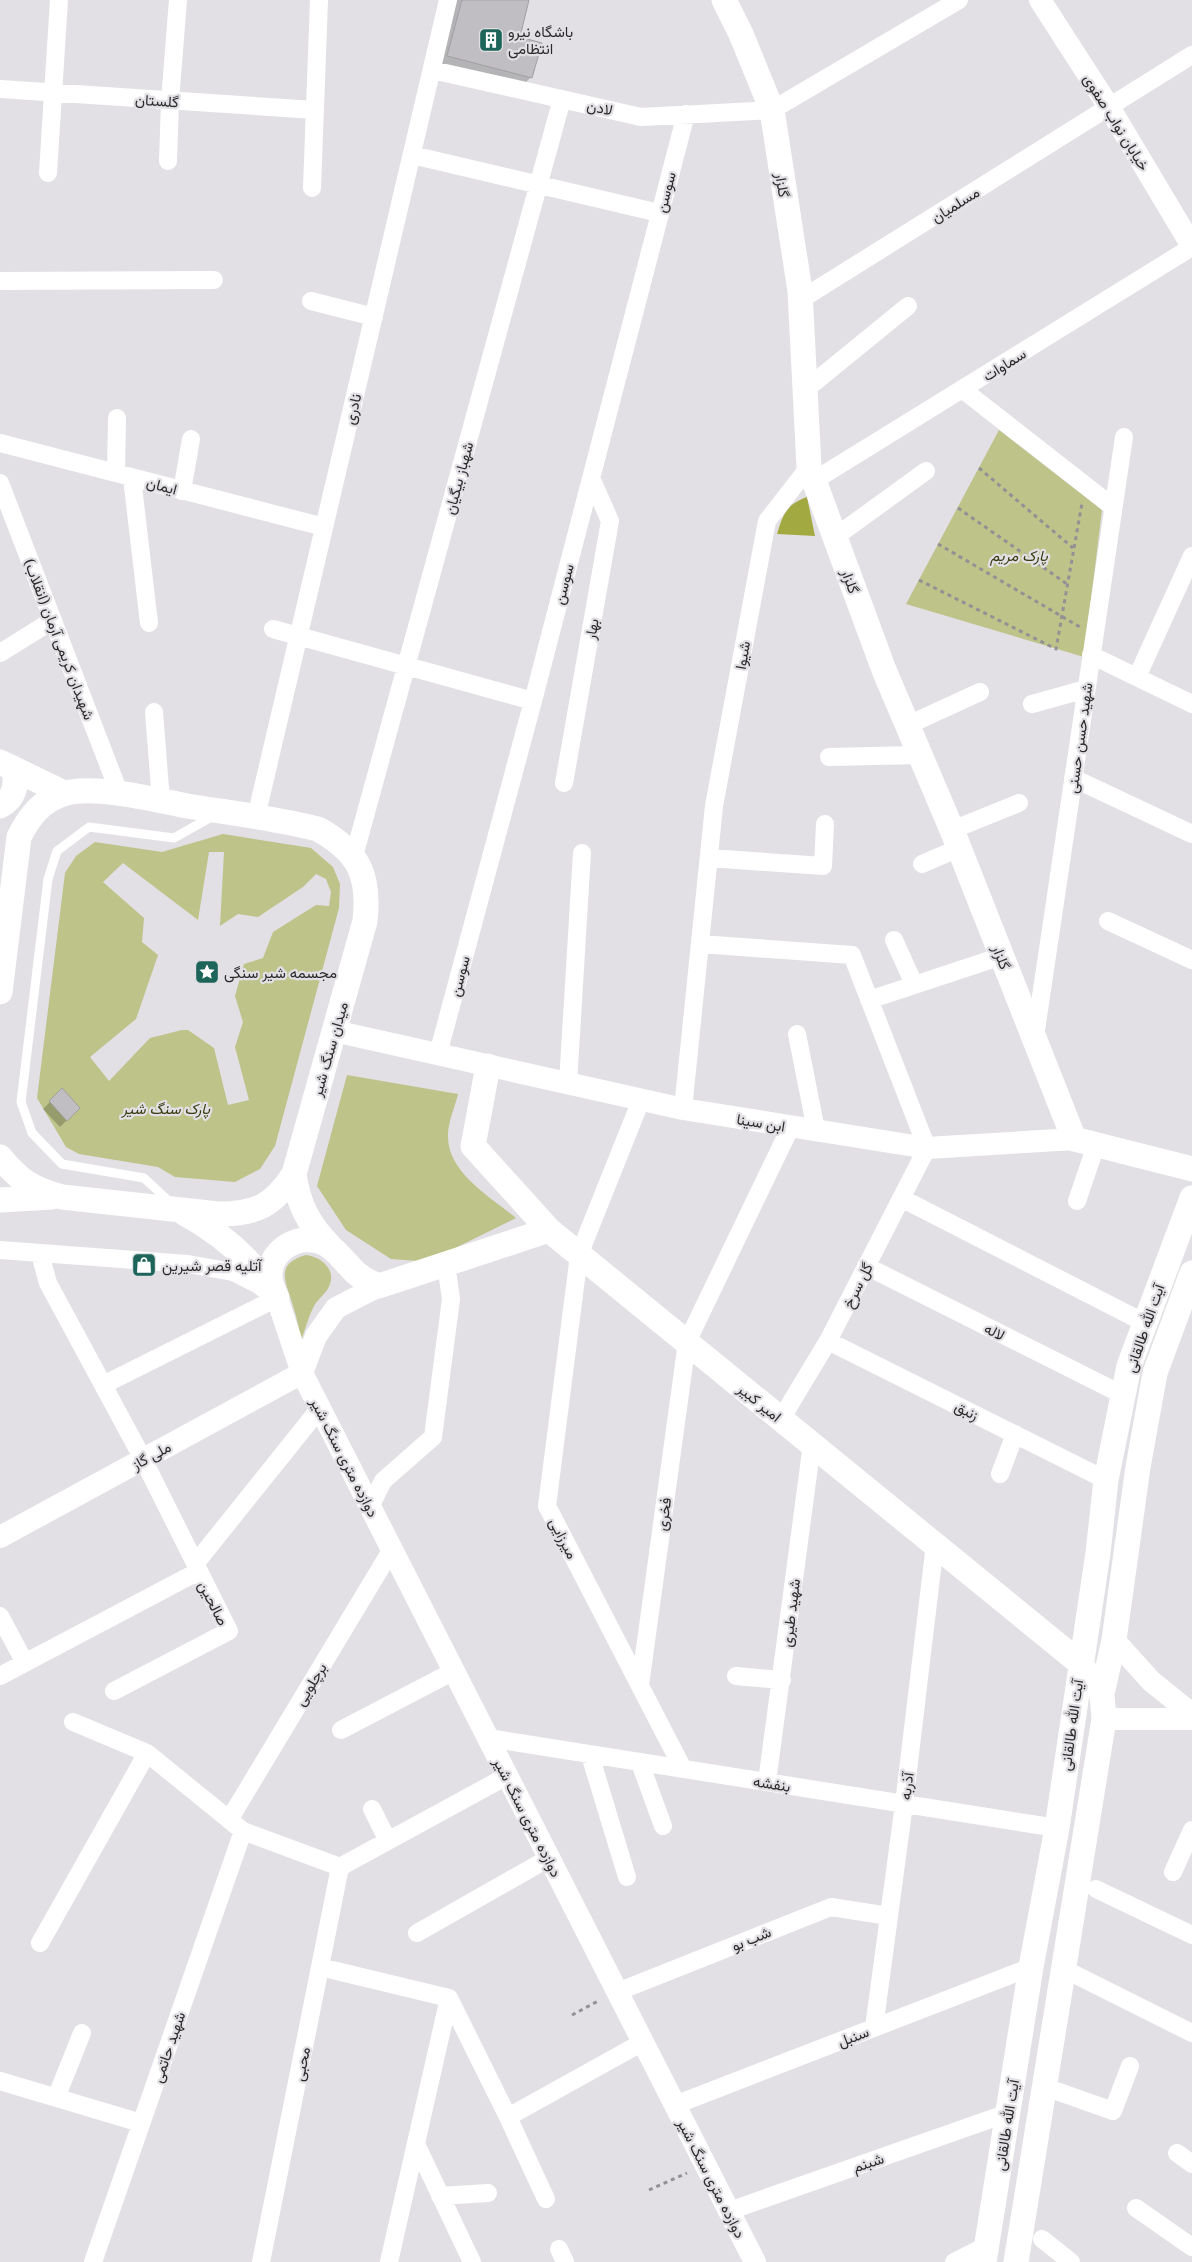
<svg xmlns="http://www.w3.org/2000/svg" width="1192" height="2262" viewBox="0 0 1192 2262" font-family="'Noto Serif',Vazirmatn,serif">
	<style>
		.green { fill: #bdc389; fill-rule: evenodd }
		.forest { fill: #a2a941 }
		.shadow { fill: #0003 }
		.building { fill: #c0bec2; stroke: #a29fa3 }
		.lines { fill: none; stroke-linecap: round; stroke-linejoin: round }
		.path { stroke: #929193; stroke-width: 3; stroke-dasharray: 4 4; stroke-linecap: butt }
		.service { stroke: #fff; stroke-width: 9 }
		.minor { stroke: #fff; stroke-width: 18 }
		.tertiary { stroke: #fff; stroke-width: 22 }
		.secondary { stroke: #fff; stroke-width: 25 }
		.labels { text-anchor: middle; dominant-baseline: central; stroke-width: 4.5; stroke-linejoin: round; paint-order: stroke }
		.poi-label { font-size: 15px; fill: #2c2b2c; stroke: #e2e0e4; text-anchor: start }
		.street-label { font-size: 15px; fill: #2c2b2c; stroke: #e2e0e4 }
		.park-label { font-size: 15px; font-style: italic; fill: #393c11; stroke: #e2e0e4 }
	</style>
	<rect width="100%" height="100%" fill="#e2e0e4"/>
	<path class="green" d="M999,430l103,80 -18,147 -178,-53z
		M223,834l88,14 22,19 7,17 -1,24 -64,238 -15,23 -25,13 -60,-5 -17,-10 -79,-13 -13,-7 -29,-49 28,-225 11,-17 19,-14 67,10zM209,852h15l-4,74 18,-12 20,3 45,-30 13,-13 10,5 5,13 -2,14 -13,-1 -43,27 -10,26 -19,6 -9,32 8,26 -8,25 14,53 -21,5 -14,-57 -26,-18h-6l-32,8 -41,43 -19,-24 46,-38 22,-64 -16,-13 2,-24 -41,-36 20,-19 75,57z
		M347,1075l111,19c-3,13 -10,28 -10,41 -1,38 43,62 68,83l-77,38 -21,5 -27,-2 -45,-29 -29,-44z
		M306,1255c17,2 33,17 21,35 -4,6 -11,11 -14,18 -5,10 -8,22 -12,33 -2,-12 -4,-24 -8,-35 -6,-22 -20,-42 13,-51z"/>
	<path class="forest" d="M807,497l8,39 -38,-2c6,-20 10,-30 30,-37z"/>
	<path class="shadow" d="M451,0h77l-10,38 13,39 -15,15 -83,-22z
		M62,1090l17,18 -19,19 -17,-18z"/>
	<path class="building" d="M462,0h67l-9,37 22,6 -10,35 -85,-22z
		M62,1088l18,20 -13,13 -18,-20z"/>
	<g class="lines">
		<path class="path" d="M979,468l94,80
			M958,508l109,76
			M938,544l142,83
			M919,580l137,69 26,-146
			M572,2015l28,-15
			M649,2190l38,-17"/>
		<path class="service" d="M171,1203l-27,-25 -82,-14 -30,-31 -11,-31 27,-223 9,-28 32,-24 85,11 39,-22"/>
		<path class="minor" d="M432,70l209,47 131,-7 187,-110
			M0,89l315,21
			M412,155l247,58
			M168,161l2,-60 8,-101
			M48,173l11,-173
			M312,188l7,-188
			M0,281l214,-1
			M800,300l392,-245
			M311,301l63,16
			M962,389l151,118
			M805,390l103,-84
			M0,443l324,84
			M116,473l1,-55
			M132,478l17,145
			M815,480l377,-233
			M0,483l120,312
			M182,491l9,-52
			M835,537l91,-66
			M273,629l260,72
			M0,653l53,-33
			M1091,655l101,49
			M1137,677l55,-121
			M1032,704l54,-15
			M154,712l7,89
			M908,725l72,-33
			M829,757l90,-2
			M1073,778l119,56
			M564,783l46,-262 -19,-43
			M256,817l192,-817
			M952,830l67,-27
			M354,856l208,-757
			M709,858l114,8 2,-42
			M922,864l37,-16
			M1108,921l84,39
			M894,940l20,44
			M700,944l152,11 75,193 -99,193 -47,78
			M869,1000l133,-44
			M797,1034l19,96
			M1035,1037l89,-600
			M438,1054l95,-353 153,-587
			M568,1083l14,-230
			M641,1100l-62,155 -32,251 136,263
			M683,1109l31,-303 53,-285 42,-54
			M901,1198l244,125
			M1077,1201l19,-56
			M0,1250l188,14 45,8 24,12 20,14 -174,87
			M40,1254l8,29 95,176 86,172 -115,60
			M866,1266l257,129
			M828,1341l278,139
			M1000,1474l15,-40
			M370,1507l13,-26 50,-44 18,-138 -5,-35
			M195,1564l125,-156
			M0,1616l25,47
			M0,1676l199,-105
			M736,1676l46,4
			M640,1685l47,-343 104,-216
			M73,1722l74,31 96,78 97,36
			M341,1730l113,-59
			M488,1738l569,90
			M590,1755l37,122
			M640,1763l23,63
			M767,1782l45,-338
			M372,1809l16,32
			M229,1820l163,-271
			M340,1867l167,-91
			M1173,1872l19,-42
			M1096,1889l96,46
			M417,1933l132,-75
			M40,1943l107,-190
			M320,1967l129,31 59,119 38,82
			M1064,1969l128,64
			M617,1992l214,-85 58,9
			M874,2028l30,-224 31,-260
			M0,2081l141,42
			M1045,2087l68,24 17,-45
			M56,2098l26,-65
			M675,2105l356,-138
			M508,2117l135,-75
			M416,2144l56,118
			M1177,2153l15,11
			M440,2196l48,-3
			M1136,2208l56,39
			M729,2211l279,-98
			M1042,2239l29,23
			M559,2249l6,13
			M93,2262l150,-431
			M261,2262l79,-395
			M389,2262l60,-264
			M954,2262l32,-16"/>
		<path class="tertiary" d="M1040,0l69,107 83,139
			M334,1031l349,78 244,39 147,-9
			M277,1298l25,75 453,889
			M302,1373l14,-37 20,-28 43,-22
			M0,1537l302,-164
			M1114,1640l37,41 41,33
			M1104,1719h88"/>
		<path class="secondary" d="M724,0l17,34 31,76 28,181 9,176 75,203 68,160 122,309 118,30
			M0,762l64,31
			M0,806c15,-8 18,-22 13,-38
			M0,992l19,-155c10,-20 22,-36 44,-43 30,-10 93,6 124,12 44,7 88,12 131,23 41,23 52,46 47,92l-71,253c-21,32 -38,40 -76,40l-156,-17c-31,-9 -41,-15 -62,-40
			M488,1066l-15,80 76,84
			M294,1174c4,30 15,51 36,72
			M0,1200l52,-3
			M184,1213c37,20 67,46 90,81
			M277,1298c-3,-7 -7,-14 -7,-22 0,-25 25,-41 48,-35 16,4 26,21 38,32 7,6 15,10 23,13l170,-56 531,433 22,31
			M984,2262l47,-295 26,-139 41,-275 8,-73 23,-114 63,-168
			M1016,2262l88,-543 -2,-25 12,-54 24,-173 17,-94 37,-100"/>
	</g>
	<defs>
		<symbol id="building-square" viewBox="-11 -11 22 22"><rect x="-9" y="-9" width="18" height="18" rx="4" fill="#1d655b" stroke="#e2e0e4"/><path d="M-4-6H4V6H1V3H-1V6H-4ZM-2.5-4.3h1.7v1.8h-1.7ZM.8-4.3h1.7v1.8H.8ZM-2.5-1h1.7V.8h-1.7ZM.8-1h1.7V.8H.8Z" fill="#fff"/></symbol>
		<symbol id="sight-square" viewBox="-11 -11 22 22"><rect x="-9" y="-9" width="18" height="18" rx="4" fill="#1d655b" stroke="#e2e0e4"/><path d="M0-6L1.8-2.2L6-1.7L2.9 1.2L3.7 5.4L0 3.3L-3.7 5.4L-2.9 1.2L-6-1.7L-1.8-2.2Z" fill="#fff"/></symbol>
		<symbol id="shop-square" viewBox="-11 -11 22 22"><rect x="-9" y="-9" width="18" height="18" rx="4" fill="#1d655b" stroke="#e2e0e4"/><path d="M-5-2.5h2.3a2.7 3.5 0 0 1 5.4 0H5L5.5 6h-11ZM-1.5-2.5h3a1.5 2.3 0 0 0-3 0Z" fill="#fff"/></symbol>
	</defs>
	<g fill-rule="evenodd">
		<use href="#building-square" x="477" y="26" width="28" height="28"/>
		<use href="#sight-square" x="193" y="958" width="28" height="28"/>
		<use href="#shop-square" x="130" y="1251" width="28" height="28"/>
	</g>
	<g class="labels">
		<g class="poi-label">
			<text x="508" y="31">باشگاه نیرو<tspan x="508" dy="17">انتظامی</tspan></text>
			<text x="224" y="972">مجسمه شیر سنگی</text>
			<text x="162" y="1265">آتلیه قصر شیرین</text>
		</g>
		<g class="street-label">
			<text transform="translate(157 100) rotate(4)">گلستان</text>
			<text transform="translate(600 107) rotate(13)">لادن</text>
			<text transform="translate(1117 122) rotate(58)">خیابان نواب صفوی</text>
			<text transform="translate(783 185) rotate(81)">گلزار</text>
			<text transform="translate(665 192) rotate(-75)">سوسن</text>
			<text transform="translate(955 204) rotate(-32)">مسلمیان</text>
			<text transform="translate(1004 364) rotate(-32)">سماوات</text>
			<text transform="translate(352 409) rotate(-77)">نادری</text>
			<text transform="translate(458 478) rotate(-75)">شهباز بیگیان</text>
			<text transform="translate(162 485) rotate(15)">ایمان</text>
			<text transform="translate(851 581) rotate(70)">گلزار</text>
			<text transform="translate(563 584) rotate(-75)">سوسن</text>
			<text transform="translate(591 629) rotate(-80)">بهار</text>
			<text transform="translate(60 639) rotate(69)">شهیدان کریمی آرمان (انقلاب)</text>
			<text transform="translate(742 655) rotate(-80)">شیوا</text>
			<text transform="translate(1079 738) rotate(-82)">شهید حسن حسنی</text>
			<text transform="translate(1002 957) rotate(69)">گلزار</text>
			<text transform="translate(459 976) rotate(-75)">سوسن</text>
			<text transform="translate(329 1049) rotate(-74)">میدان سنگ شیر</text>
			<text transform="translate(761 1122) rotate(9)">ابن سینا</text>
			<text transform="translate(857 1285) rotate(-63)">گل سرخ</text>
			<text transform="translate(1144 1328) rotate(-71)">آیت الله طالقانی</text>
			<text transform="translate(995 1331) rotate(27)">لاله</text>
			<text transform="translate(760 1402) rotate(39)">امیر کبیر</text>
			<text transform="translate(967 1410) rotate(27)">زنبق</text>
			<text transform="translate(151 1455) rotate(-29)">ملی گاز</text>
			<text transform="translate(345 1457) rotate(63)">دوازده متری سنگ شیر</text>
			<text transform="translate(663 1514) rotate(-82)">فخری</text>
			<text transform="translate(564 1538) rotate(63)">میرزایی</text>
			<text transform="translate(214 1603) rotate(63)">صالحین</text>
			<text transform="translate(790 1613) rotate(-83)">شهید طیری</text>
			<text transform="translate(310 1684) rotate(-59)">برچلویی</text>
			<text transform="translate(1071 1725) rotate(-82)">آیت الله طالقانی</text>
			<text transform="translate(772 1783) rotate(9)">بنفشه</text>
			<text transform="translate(906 1786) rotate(-83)">آذربه</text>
			<text transform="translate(528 1817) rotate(63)">دوازده متری سنگ شیر</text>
			<text transform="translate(751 1938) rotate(-22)">شب بو</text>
			<text transform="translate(853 2036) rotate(-21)">سنبل</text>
			<text transform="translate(168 2047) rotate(-71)">شهید حاتمی</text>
			<text transform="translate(301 2064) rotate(-79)">محبی</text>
			<text transform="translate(1006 2125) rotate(-81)">آیت الله طالقانی</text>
			<text transform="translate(868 2162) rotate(-19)">شبنم</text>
			<text transform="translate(712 2178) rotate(63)">دوازده متری سنگ شیر</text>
		</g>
		<g class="park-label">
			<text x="1019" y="555">پارک مریم</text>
			<text x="166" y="1108">پارک سنگ شیر</text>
		</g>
	</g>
</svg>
